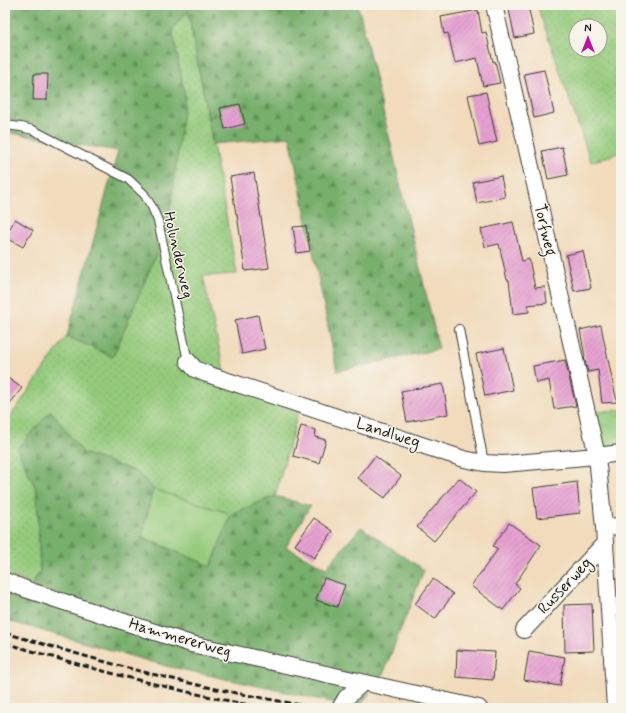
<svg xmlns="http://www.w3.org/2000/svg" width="626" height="713" viewBox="0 0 626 713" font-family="Mynerve,sans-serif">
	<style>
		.grass { fill: url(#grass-dots); stroke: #58744c; fill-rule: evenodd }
		.forest { fill: url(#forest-firs); stroke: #4a6644 }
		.park { fill: url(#park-tufts); stroke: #58744c }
		.pitch { fill: #94cb7d; stroke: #58744c }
		.building { fill: url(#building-hatch) }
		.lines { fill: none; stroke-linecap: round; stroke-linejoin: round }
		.lane-casing { stroke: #3c3934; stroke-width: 10 }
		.street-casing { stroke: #3c3934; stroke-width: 18 }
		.lane { stroke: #fff; stroke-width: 8 }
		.street { stroke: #fff; stroke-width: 16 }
		.rail { stroke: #1c1c1c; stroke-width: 3; stroke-dasharray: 6 3; stroke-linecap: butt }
		.labels { text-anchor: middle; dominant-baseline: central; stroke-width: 3; stroke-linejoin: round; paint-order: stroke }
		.street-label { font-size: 16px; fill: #1c1c1c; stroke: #f7f3e8 }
	</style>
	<defs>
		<pattern id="grass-dots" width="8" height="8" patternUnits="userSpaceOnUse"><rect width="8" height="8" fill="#94cb7d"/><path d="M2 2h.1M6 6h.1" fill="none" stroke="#7fae6b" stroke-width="1.8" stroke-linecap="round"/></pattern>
		<pattern id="forest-firs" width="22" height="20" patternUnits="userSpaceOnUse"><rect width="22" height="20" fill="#77af6c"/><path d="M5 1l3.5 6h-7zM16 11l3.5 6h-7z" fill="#618e58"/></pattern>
		<pattern id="park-tufts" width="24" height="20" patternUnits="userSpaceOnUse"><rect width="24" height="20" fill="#94cb7d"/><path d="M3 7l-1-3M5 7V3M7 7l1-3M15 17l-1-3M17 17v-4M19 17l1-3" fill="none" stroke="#7fae6b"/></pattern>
		<pattern id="building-hatch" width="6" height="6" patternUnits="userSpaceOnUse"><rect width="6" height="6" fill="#e6a1d1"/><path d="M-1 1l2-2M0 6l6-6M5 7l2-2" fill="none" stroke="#c58ab3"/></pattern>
	</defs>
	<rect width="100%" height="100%" fill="#f7f3e8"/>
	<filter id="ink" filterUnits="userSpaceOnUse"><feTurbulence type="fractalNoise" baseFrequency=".025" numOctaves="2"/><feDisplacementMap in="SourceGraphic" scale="8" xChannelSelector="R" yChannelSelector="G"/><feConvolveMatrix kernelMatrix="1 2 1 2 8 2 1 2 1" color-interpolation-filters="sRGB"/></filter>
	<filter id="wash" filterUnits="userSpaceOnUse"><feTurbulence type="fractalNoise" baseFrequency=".012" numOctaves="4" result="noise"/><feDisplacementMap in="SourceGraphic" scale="16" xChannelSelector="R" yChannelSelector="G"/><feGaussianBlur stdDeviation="0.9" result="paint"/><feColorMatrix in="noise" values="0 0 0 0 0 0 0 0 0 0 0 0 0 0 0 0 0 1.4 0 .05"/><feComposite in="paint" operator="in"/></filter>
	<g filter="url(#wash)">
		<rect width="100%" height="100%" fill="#f1dbbc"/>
		<path class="grass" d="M537,5h84v147l-30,10zM576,26h24v24h-24z
			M188,11l49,263 -34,2 22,99 77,24 -27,97 -44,18 -78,-25 -16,-17 -54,-19 -32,-42 -34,38 20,42 3,80 -8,14 -27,-11v-150l62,-88 46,21 72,-261 -13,-67z"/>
		<path class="forest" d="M5,5h353l81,344 -102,22 -47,-234 -77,7 -25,-133 -16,18 13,67 -17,130 -55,131 -46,-21 51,-185 -113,-19z
			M51,411l32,42 54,19 16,17 -11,49 69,28 20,-52 44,-18 35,10 -24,41 40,21 35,-41 63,43 -40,102 -25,36 -193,-42 -161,-46v-27l19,7 16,-29 -3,-80 -20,-42z"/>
		<path class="park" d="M621,410v36l-12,1 -7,-1 -8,-34z"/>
		<path class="pitch" d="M153,489l78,25 -20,52 -69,-29z"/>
		<g id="blocks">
			<path class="building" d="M508,5h20l6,29 -19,4z
				M478,10l4,23 4,-1 7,30 2,-1 5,22 -17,3 -6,-28 -22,5 -7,-30 -4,1 -3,-17z
				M544,70l10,43 -20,5 -10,-44z
				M34,74h14l-1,26h-14z
				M486,92l11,50 -18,4 -11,-51z
				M240,104l5,20 -20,5 -5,-21z
				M562,147l6,28 -20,4 -6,-28z
				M254,173l15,95 -24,3 -8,-57h-1l-6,-37z
				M501,176l4,21 -28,6 -4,-21z
				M15,219l18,11 -10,17 -18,-10z
				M513,222l9,39 7,-2 6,29 10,-1 2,16 -19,2 1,7 -16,2 -4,-34h-2l-8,-36 -14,3 -4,-18z
				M306,226l4,25 -13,2 -4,-26z
				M583,251l8,37 -17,3 -8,-36z
				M258,315l7,34 -23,5 -7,-34z
				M601,325l2,11 14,66 -15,1 -4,-33 -10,2 -4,-15h1l-5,-27z
				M504,348l9,42 -28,6 -9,-42z
				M565,360l11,46 -22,3 -5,-29 -13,3 -3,-17z
				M5,376l17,12 -17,22z
				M443,384l5,30 -41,8 -6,-31z
				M301,426l15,4 -1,7 11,3 -7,23 -26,-7z
				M375,456l26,20 -16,22 -27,-20z
				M459,478l17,14 -42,49 -17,-14z
				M577,482l3,31 -43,5 -4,-30z
				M314,518l19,13 -19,27 -19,-13z
				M509,523l32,22 -26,39 5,4 -17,22 -32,-24 27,-37 -5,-3z
				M324,578l21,7 -8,22 -21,-7z
				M433,579l20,15 -18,25 -20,-15z
				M592,604l2,47 -29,1 -1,-47z
				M457,650l38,2 -2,28 -37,-3z
				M529,651l36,6 -5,29 -36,-6z"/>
		</g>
	</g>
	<g filter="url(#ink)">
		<use href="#blocks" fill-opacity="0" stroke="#3c3934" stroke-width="1"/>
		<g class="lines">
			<defs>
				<path id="lane" d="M5,125l16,2 12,3 95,49 16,15 8,13 6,14 30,140
					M459,329l25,134"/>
				<path id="street" d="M188,361l7,8 12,5 257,85 20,4 19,1 94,-8 -103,-451
					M604,527l17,-1
					M5,581l23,9 163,54 288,64
					M524,630l81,-87
					M340,708l6,-10 13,-12 -1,-4
					M615,708l-11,-181 -7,-71 24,-3"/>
			</defs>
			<use href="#lane" class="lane-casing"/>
			<use href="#street" class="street-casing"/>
			<use href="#lane" class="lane"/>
			<use href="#street" class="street"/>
			<path class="rail" d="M5,633c56,16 111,33 168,46 47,12 96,20 144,29
				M5,643c86,26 171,48 259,65"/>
		</g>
	</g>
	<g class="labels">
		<g class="street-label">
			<text transform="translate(545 230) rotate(77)">Torfweg</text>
			<text transform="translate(178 255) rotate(77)">Holunderweg</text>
			<text transform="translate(388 433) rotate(18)">Landlweg</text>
			<text transform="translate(565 586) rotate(-47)">Russerweg</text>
			<text transform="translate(180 638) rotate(16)">Hammererweg</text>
		</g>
	</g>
	<rect width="626" height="713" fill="none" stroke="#f7f3e8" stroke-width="20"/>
	<g transform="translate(588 38)"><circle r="19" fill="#f7f3e8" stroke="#9f9d96"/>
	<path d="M0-3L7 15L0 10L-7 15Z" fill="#b5179e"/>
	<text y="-6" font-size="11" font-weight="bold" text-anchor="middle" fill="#1c1c1c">N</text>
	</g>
</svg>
